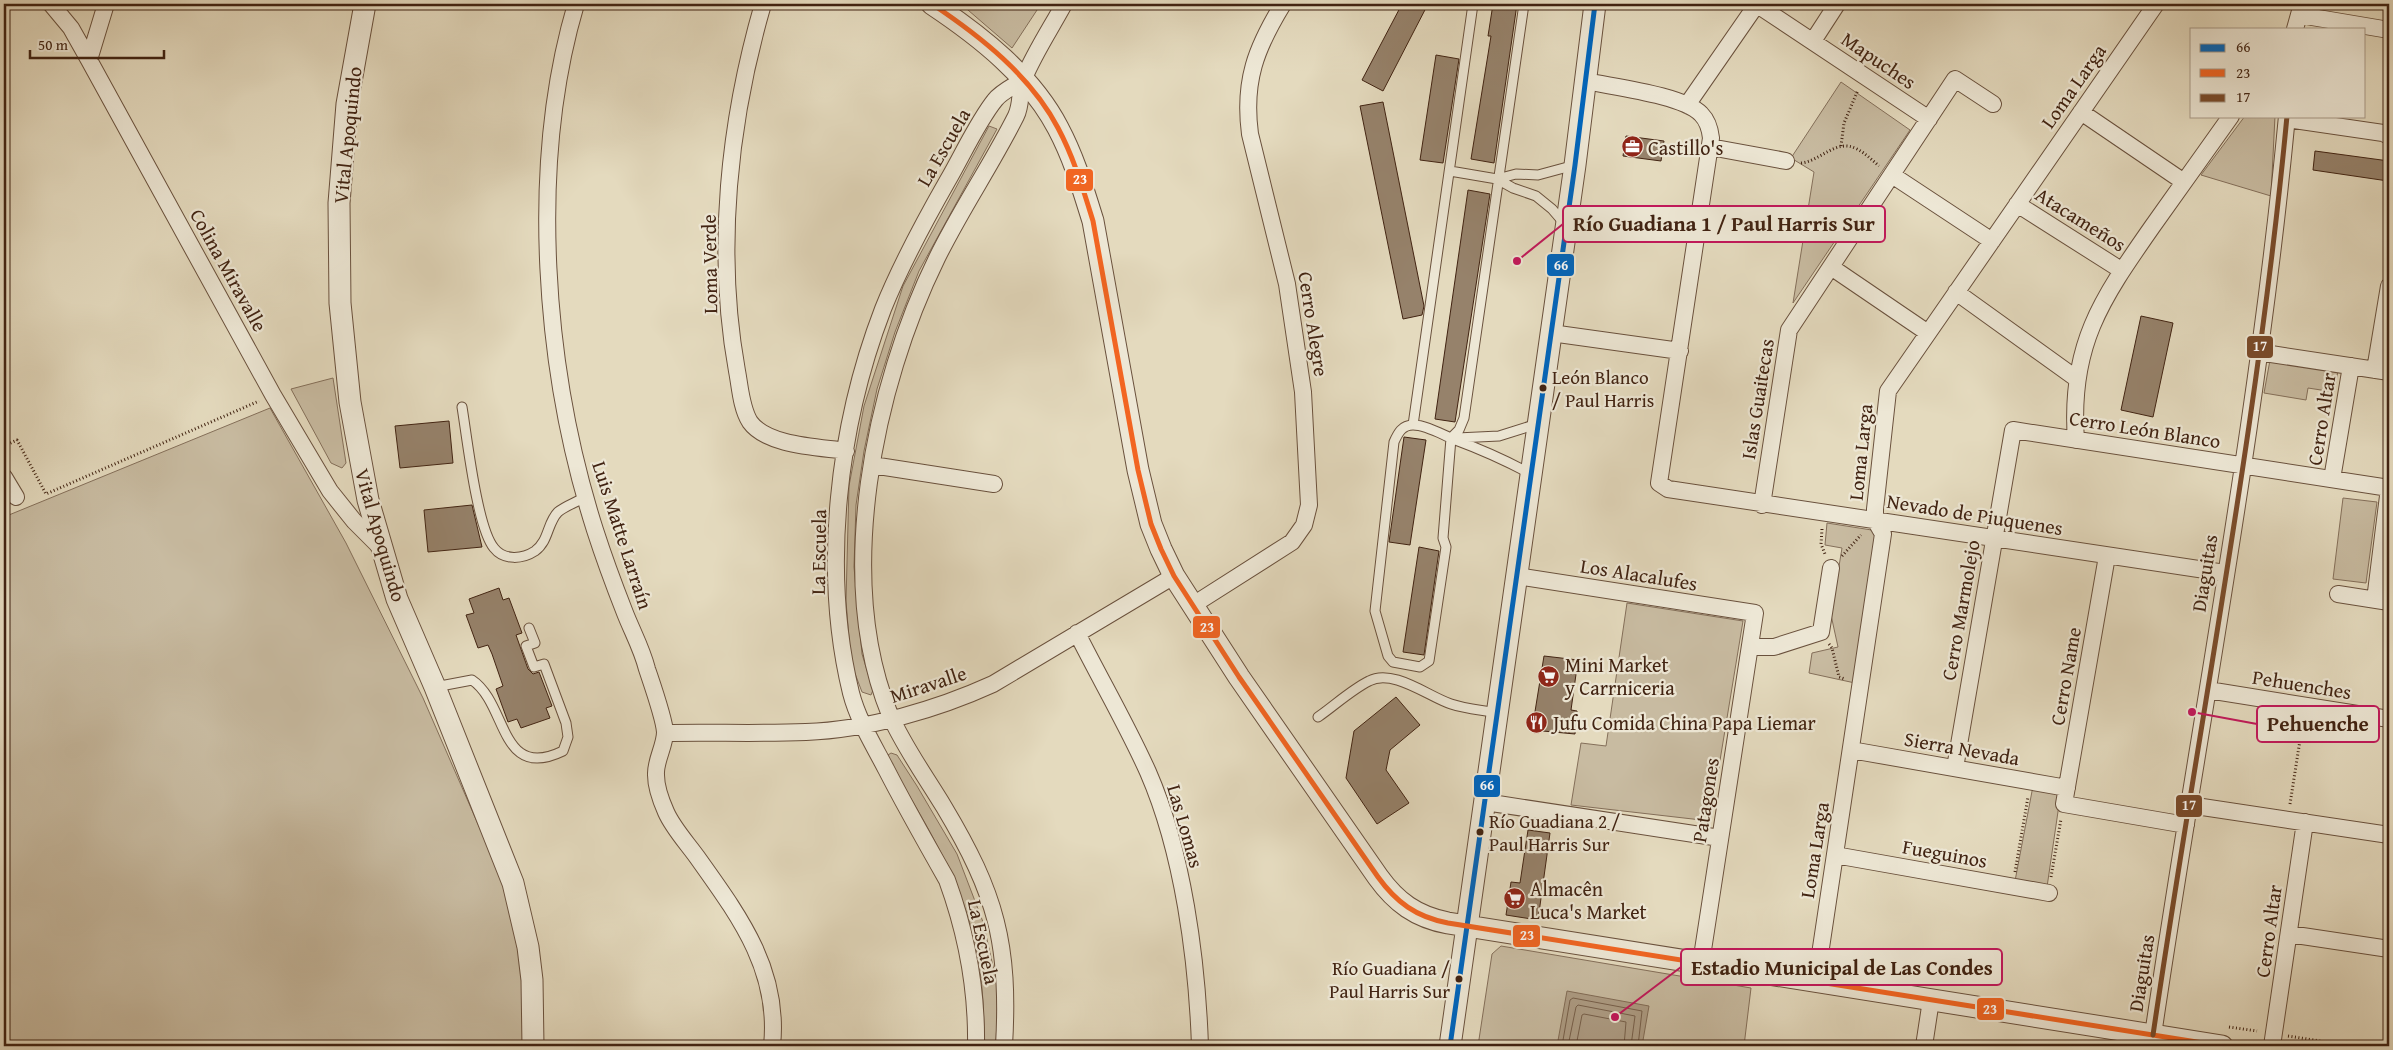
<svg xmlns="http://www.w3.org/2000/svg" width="2393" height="1050" viewBox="0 0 2393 1050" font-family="'Gentium Book Plus',serif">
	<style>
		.green { fill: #c8bba1; stroke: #846f5a }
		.water { fill: #ad9c84; stroke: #826c56 }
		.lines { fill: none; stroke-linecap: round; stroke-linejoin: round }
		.shore { stroke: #77604b; stroke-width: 1 }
		.building { fill: #96826b; stroke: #412312 }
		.service-casing { stroke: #6a513d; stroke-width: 11 }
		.minor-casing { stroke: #6a513d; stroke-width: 18 }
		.tertiary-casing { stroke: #6a513d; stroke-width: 23 }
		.path { stroke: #412312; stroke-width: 3; stroke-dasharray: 1 2.5; stroke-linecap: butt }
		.service { stroke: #ede7d5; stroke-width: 9 }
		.minor { stroke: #ede7d5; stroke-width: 16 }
		.tertiary { stroke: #ede7d5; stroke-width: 21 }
		.bus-1-casing { stroke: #ede7d5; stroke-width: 9 }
		.bus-2-casing { stroke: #ede7d5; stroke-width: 9 }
		.bus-3-casing { stroke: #ede7d5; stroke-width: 9 }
		.bus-1 { stroke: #0065bd; stroke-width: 5 }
		.bus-2 { stroke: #f26522; stroke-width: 5 }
		.bus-3 { stroke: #7a4b2a; stroke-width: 5 }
		.bus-dot { fill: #412312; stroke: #ede7d5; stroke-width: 2 }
		.labels { text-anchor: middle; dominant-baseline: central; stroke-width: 4.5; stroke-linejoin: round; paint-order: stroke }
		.bus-label { font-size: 19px; fill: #412312; stroke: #ede7d5; text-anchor: start }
		.street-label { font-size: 20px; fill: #412312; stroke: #ede7d5 }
		.poi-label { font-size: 20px; fill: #412312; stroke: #ede7d5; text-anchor: start }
		.leader { fill: none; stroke: #c2185b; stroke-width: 2 }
		.callout-dot { fill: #c2185b; stroke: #ede7d5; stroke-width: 2 }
		.callout { fill: #ede7d5; stroke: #c2185b; stroke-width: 2 }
		.callout-label { font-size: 21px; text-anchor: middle; font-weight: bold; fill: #412312 }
		.line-badge { stroke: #ede7d5; stroke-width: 2 }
		.badge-label { font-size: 14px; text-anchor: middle; font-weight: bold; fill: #fff }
	</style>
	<rect width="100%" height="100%" fill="#e4dabe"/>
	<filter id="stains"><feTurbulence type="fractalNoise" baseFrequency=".004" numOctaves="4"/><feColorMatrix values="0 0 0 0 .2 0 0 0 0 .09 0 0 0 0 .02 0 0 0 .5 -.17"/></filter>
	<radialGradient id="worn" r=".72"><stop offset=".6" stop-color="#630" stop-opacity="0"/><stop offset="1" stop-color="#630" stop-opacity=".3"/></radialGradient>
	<path class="green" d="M961,4l32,2 44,-2 2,3 -27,41z
		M1841,82l69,48 -117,173 21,-131 -23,-14z
		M2245,116h30l-4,80 -70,-21z
		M989,126l8,3 -78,142 -24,61 -18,57 -13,62 -8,54 -2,62 8,87 11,36 -2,5 -9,-3 -11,-29 -5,-62 3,-115 15,-80 39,-120z
		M2270,360l68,11 -4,21 -26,-4 -2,12 -42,-7z
		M333,378l13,85 -4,5 -11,-5 -40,-74z
		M270,408l76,135 77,155 82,188 19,95 -1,65h-519v-529z
		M2343,498l34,4 -11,81 -33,-4z
		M1827,523l51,8 -23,152 -46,-10 3,-20 26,-6 -7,-32 11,-67 -17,-3z
		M1627,603l116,18 -33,200 -139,-16 10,-62 25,3z
		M891,753l6,2 20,31 40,68 26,68 15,66 -2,58h-12c0,-33 -1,-66 -8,-98 -14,-69 -54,-130 -89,-190l1,-3z
		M2033,786l28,5 -14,96 -32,-6z
		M1501,946l250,42 -7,58h-266l14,-92z"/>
	<path class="water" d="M1567,991l82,15 -7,40h-85z"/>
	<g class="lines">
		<path class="shore" d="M1562,1046l8,-46 3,-2 69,13 -4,35
			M1568,1046l8,-39 2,-2 57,11 -4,30
			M1576,1046l6,-31 2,-1 42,8 -2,24"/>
	</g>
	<path class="building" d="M1402,4h26l-45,87 -21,-11z
		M1493,4h24l-23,159 -23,-4 20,-123h-3z
		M1436,55l23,4 -16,104 -23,-3z
		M1383,102l41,204 -2,9 -19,4 -43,-213z
		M1626,136l38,5 -3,20 -38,-5z
		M2315,151l74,10 -1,20 -75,-11z
		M1468,190l22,4 -35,228 -20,-3z
		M2141,316l32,7 -20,94 -32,-7z
		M449,421l4,42 -53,5 -5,-42z
		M1404,437l22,3 -16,105 -21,-3z
		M472,505l10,42 -54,5 -4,-42z
		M1419,547l20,4 -15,104 -21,-3z
		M499,588l4,12 6,-2 13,35 -6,2 12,34 5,5 6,-2 13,34 -6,2 4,10 -29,10 -4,-9 -9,3 -12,-33 7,-3 -11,-32 -4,-9 -10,3 -12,-33 8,-2 -5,-14z
		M1544,656l34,4 -7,50 6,1 -2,23 -43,-4z
		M1396,697l24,28 -30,25 -4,20 23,33 -32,21 -31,-46 8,-47z
		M1528,830l22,3 -12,87 -32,-5 5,-33 9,1z"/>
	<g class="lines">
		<defs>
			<path id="service" d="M1524,4l-60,414 -5,12 -8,8 -8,100 3,9 -17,114 -9,6 -27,-5 -5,-6 -13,-45 19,-169c4,-9 8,-17 19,-17 13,0 28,9 40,14 27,10 52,21 78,35
				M1450,171l47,8 16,9 23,8 16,13 12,14
				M1497,179l19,-5 22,1 37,-10
				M462,407c5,30 15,121 32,141 10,13 29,11 41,3 14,-10 12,-28 23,-39 7,-6 19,-10 27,-15
				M1413,425l60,-421
				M1457,438l42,-2 38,-12
				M435,687l37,-7c36,24 27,102 91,71l5,-14 -2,-14 -22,-59 -10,3 -8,-21 9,-3 -6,-15
				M1318,717c16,-11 33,-27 51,-36 24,-13 60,16 82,23 15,5 31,6 46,9"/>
			<path id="minor" d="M51,4l20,24 18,32 184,335 57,96 24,30 27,27
				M576,4c-48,162 -32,366 19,526 9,28 19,55 30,83 7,18 17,36 22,56 5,15 17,49 18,63 0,14 -10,29 -9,43 0,11 6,28 10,37 7,16 21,31 31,45 42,59 83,113 75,189
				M763,4c-34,117 -48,246 -26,367 3,15 4,37 13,51 17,24 69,25 96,29
				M1756,4l173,115
				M2300,15l89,15
				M2295,29l7,-25
				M1813,41l24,-37
				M89,60l17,-56
				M1586,81c27,6 97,14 115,33 7,7 9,15 10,24l-52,345 9,6 557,84
				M1687,105l70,-101
				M2081,112l103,70
				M2287,119l96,14 6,3
				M1710,147l76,14
				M1892,175l100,66
				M2017,204l104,66
				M1831,267l97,66
				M1956,292l121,87
				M1551,333l129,18
				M2258,352l131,20
				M2375,370l14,-84
				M2076,440c-7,-94 25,-140 76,-213 26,-37 53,-74 79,-111
				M872,465l122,19
				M4,477l12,20
				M2332,479l19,-113
				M1762,505l27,-175 166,-251 38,25
				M2107,556l-43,248 122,21
				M1517,576l238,37 -54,350
				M2338,594l51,8
				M2375,600l14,-112
				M1193,605l99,-63 12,-17 5,-20 -6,-113 -16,-108 -37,-150c-7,-53 6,-86 33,-130
				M1077,633c23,46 50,92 71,139 35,80 49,187 52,274
				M1750,647h24l47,-15 10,-64
				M2208,690l181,29
				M665,733c47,-1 94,1 141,-1 61,-2 132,-23 187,-48l181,-108
				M1851,750l216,38
				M1955,768l58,-338 376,58
				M1485,802l235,36
				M2189,805l200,30
				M1835,855l214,38
				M2289,934l100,15
				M1816,981l67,-447 -8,-14v-11l13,-118 268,-387
				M2153,1035c45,-306 105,-611 134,-919
				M976,1046c1,-58 -9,-111 -29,-166 -21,-37 -42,-74 -61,-111 -13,-25 -28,-49 -35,-76 -30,-123 -13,-267 32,-384 18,-45 41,-87 65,-129 14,-24 30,-59 47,-80 6,-8 19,-14 28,-20
				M1004,1046c6,-102 -8,-152 -60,-239 -18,-30 -40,-60 -54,-92 -56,-137 -16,-329 47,-457 24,-49 55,-94 79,-142 6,-12 3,-26 8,-38 11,-26 27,-50 40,-74
				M1924,1046l7,-46
				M2272,1046l33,-224"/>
			<path id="tertiary" d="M365,4l-18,100 -8,99 1,100 10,99 18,98 29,99 38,88 78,196 15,64 4,33 1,66
				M932,4c48,32 99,72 126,124 16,30 25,61 35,93l45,249 13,54 10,25 13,27 65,101 139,200c18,25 38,40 70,46l774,123
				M1450,1046l125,-881 20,-161"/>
		</defs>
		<use href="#service" class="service-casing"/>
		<use href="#minor" class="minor-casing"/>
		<use href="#tertiary" class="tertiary-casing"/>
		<path class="path" d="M1841,146l3,-23 14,-33
			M1801,163c20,-2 35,-25 56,-14 8,4 15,11 22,17
			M4,446l13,-6 29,54 213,-93
			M1822,529l-1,15 4,10
			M1842,556l19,-21
			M1829,644l3,4 7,29 6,2
			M2290,804l13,-83
			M2015,872l13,-75
			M2051,877l10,-58
			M1841,964l76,12
			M2229,1027l28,4
			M2288,1036l64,10"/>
		<use href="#service" class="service"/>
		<use href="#minor" class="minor"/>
		<use href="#tertiary" class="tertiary"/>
		<defs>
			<path id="bus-1" d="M1450,1046l125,-881 20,-161"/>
			<path id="bus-2" d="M932,4c48,32 99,72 126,124 16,30 25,61 35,93l45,249 13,54 10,25 13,27 65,101 139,200c18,25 38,40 70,46l774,123"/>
			<path id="bus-3" d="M2153,1035c45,-306 105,-611 134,-919"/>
		</defs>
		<use href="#bus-1" class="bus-1-casing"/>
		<use href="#bus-2" class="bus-2-casing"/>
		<use href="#bus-3" class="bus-3-casing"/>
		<use href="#bus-1" class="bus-1"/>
		<use href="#bus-2" class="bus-2"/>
		<use href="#bus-3" class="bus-3"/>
	</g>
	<defs>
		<symbol id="office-disc" viewBox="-11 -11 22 22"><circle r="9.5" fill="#8f2418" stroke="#ede7d5"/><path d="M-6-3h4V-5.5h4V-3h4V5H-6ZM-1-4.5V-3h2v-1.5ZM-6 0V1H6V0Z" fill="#fff"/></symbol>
		<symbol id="supermarket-disc" viewBox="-11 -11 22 22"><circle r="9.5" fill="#8f2418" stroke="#ede7d5"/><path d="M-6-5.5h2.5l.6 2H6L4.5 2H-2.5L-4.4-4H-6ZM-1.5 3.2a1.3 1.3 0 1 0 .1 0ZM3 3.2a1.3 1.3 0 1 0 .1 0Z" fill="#fff"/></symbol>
		<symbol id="restaurant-disc" viewBox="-11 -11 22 22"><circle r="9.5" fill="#8f2418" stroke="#ede7d5"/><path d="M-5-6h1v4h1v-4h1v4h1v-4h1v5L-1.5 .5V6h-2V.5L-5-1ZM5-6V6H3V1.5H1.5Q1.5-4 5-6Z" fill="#fff"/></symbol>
	</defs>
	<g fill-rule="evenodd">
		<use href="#office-disc" x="1620" y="134" width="25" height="25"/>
		<use href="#supermarket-disc" x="1536" y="664" width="25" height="25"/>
		<use href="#restaurant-disc" x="1524" y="710" width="25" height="25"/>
		<use href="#supermarket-disc" x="1502" y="886" width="25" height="25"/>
	</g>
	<g class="bus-dot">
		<circle cx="1543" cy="388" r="4.5"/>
		<circle cx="1480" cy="832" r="4.5"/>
		<circle cx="1459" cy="979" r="4.5"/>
	</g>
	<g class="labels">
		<g class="bus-label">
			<text x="1552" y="377">León Blanco<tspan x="1552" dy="23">/ Paul Harris</tspan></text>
			<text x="1489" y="821">Río Guadiana 2 /<tspan x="1489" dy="23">Paul Harris Sur</tspan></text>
			<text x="1450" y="968" text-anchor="end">Río Guadiana /<tspan x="1450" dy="23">Paul Harris Sur</tspan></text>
		</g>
		<g class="street-label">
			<text transform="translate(1879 60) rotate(34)">Mapuches</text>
			<text transform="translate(2073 86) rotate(-55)">Loma Larga</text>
			<text transform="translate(347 135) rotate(-84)">Vital Apoquindo</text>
			<text transform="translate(943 147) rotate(-60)">La Escuela</text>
			<text transform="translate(2081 219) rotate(32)">Atacameños</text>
			<text transform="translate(709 264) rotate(-91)">Loma Verde</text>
			<text transform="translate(229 270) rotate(61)">Colina Miravalle</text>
			<text transform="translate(1314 324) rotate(81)">Cerro Alegre</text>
			<text transform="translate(1757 399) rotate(-81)">Islas Guaitecas</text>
			<text transform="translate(2321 419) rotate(-81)">Cerro Altar</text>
			<text transform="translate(2145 429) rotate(9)">Cerro León Blanco</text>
			<text transform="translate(1860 452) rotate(-84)">Loma Larga</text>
			<text transform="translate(1975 514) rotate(9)">Nevado de Piuquenes</text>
			<text transform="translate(381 535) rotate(74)">Vital Apoquindo</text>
			<text transform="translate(623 535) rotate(72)">Luis Matte Larraín</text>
			<text transform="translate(818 552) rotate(-89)">La Escuela</text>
			<text transform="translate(2204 573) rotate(-81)">Diaguitas</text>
			<text transform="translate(1639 574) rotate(9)">Los Alacalufes</text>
			<text transform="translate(1960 610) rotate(-80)">Cerro Marmolejo</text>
			<text transform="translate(2065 676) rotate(-80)">Cerro Name</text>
			<text transform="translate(928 684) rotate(-18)">Miravalle</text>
			<text transform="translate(2302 684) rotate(9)">Pehuenches</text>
			<text transform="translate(1962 748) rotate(10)">Sierra Nevada</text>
			<text transform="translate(1705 800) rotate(-81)">Patagones</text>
			<text transform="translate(1186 826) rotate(74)">Las Lomas</text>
			<text transform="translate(1814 850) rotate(-81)">Loma Larga</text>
			<text transform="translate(1945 853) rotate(10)">Fueguinos</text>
			<text transform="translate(2268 931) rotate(-82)">Cerro Altar</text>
			<text transform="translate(984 942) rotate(78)">La Escuela</text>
			<text transform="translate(2141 973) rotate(-81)">Diaguitas</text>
		</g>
		<g class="poi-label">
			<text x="1648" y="147">Castillo's</text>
			<text x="1565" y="664">Mini Market<tspan x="1565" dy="23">y Carrniceria</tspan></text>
			<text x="1553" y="722">Jufu Comida China Papa Liemar</text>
			<text x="1530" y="888">Almacên<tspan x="1530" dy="23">Luca's Market</tspan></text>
		</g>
	</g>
	<path class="leader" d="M1517 261L1563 224M2192 712L2257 724M1615 1017L1681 967"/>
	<g class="callout-dot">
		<circle cx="1517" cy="261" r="5"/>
		<circle cx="2192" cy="712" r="5"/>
		<circle cx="1615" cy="1017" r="5"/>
	</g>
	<g class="callout">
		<rect x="1563" y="206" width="322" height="36" rx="5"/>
		<rect x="2257" y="706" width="122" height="36" rx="5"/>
		<rect x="1681" y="949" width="321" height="36" rx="5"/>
	</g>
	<g class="callout-label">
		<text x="1724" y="231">Río Guadiana 1 / Paul Harris Sur</text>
		<text x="2318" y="731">Pehuenche</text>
		<text x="1842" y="975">Estadio Municipal de Las Condes</text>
	</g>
	<g class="line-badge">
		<rect x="1065" y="168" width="29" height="24" rx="5" fill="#f26522"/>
		<rect x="1546" y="253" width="29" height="24" rx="5" fill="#0065bd"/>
		<rect x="2246" y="335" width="28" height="24" rx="5" fill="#7a4b2a"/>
		<rect x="1192" y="615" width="29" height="24" rx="5" fill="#f26522"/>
		<rect x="1473" y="774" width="28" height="24" rx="5" fill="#0065bd"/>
		<rect x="2175" y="794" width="28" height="24" rx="5" fill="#7a4b2a"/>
		<rect x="1512" y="924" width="29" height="24" rx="5" fill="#f26522"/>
		<rect x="1976" y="997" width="29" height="24" rx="5" fill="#f26522"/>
	</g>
	<g class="badge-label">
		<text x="1080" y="184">23</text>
		<text x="1561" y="270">66</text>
		<text x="2260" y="351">17</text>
		<text x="1207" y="632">23</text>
		<text x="1487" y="790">66</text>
		<text x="2189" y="810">17</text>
		<text x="1527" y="940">23</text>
		<text x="1990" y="1014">23</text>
	</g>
	<rect width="2393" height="1050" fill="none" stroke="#e4dabe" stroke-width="20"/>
	<rect x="5" y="5" width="2383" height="1040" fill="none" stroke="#412312" stroke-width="2.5"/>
	<rect x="10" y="10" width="2373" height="1030" fill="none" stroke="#412312"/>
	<rect x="2190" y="28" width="175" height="90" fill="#ede7d5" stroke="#a89987"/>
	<rect x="2200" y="44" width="25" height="8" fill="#0065bd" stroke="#a89987"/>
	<text x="2236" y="52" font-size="15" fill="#412312">66</text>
	<rect x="2200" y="69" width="25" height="8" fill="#f26522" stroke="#a89987"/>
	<text x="2236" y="78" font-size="15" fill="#412312">23</text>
	<rect x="2200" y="94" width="25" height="8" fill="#7a4b2a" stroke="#a89987"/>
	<text x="2236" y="102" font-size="15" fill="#412312">17</text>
	<path d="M30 50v8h134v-8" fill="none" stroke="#412312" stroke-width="2.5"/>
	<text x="38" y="50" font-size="15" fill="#412312" stroke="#ede7d5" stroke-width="4" paint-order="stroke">50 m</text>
	<rect width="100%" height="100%" filter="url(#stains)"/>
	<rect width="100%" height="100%" fill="url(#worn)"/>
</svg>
